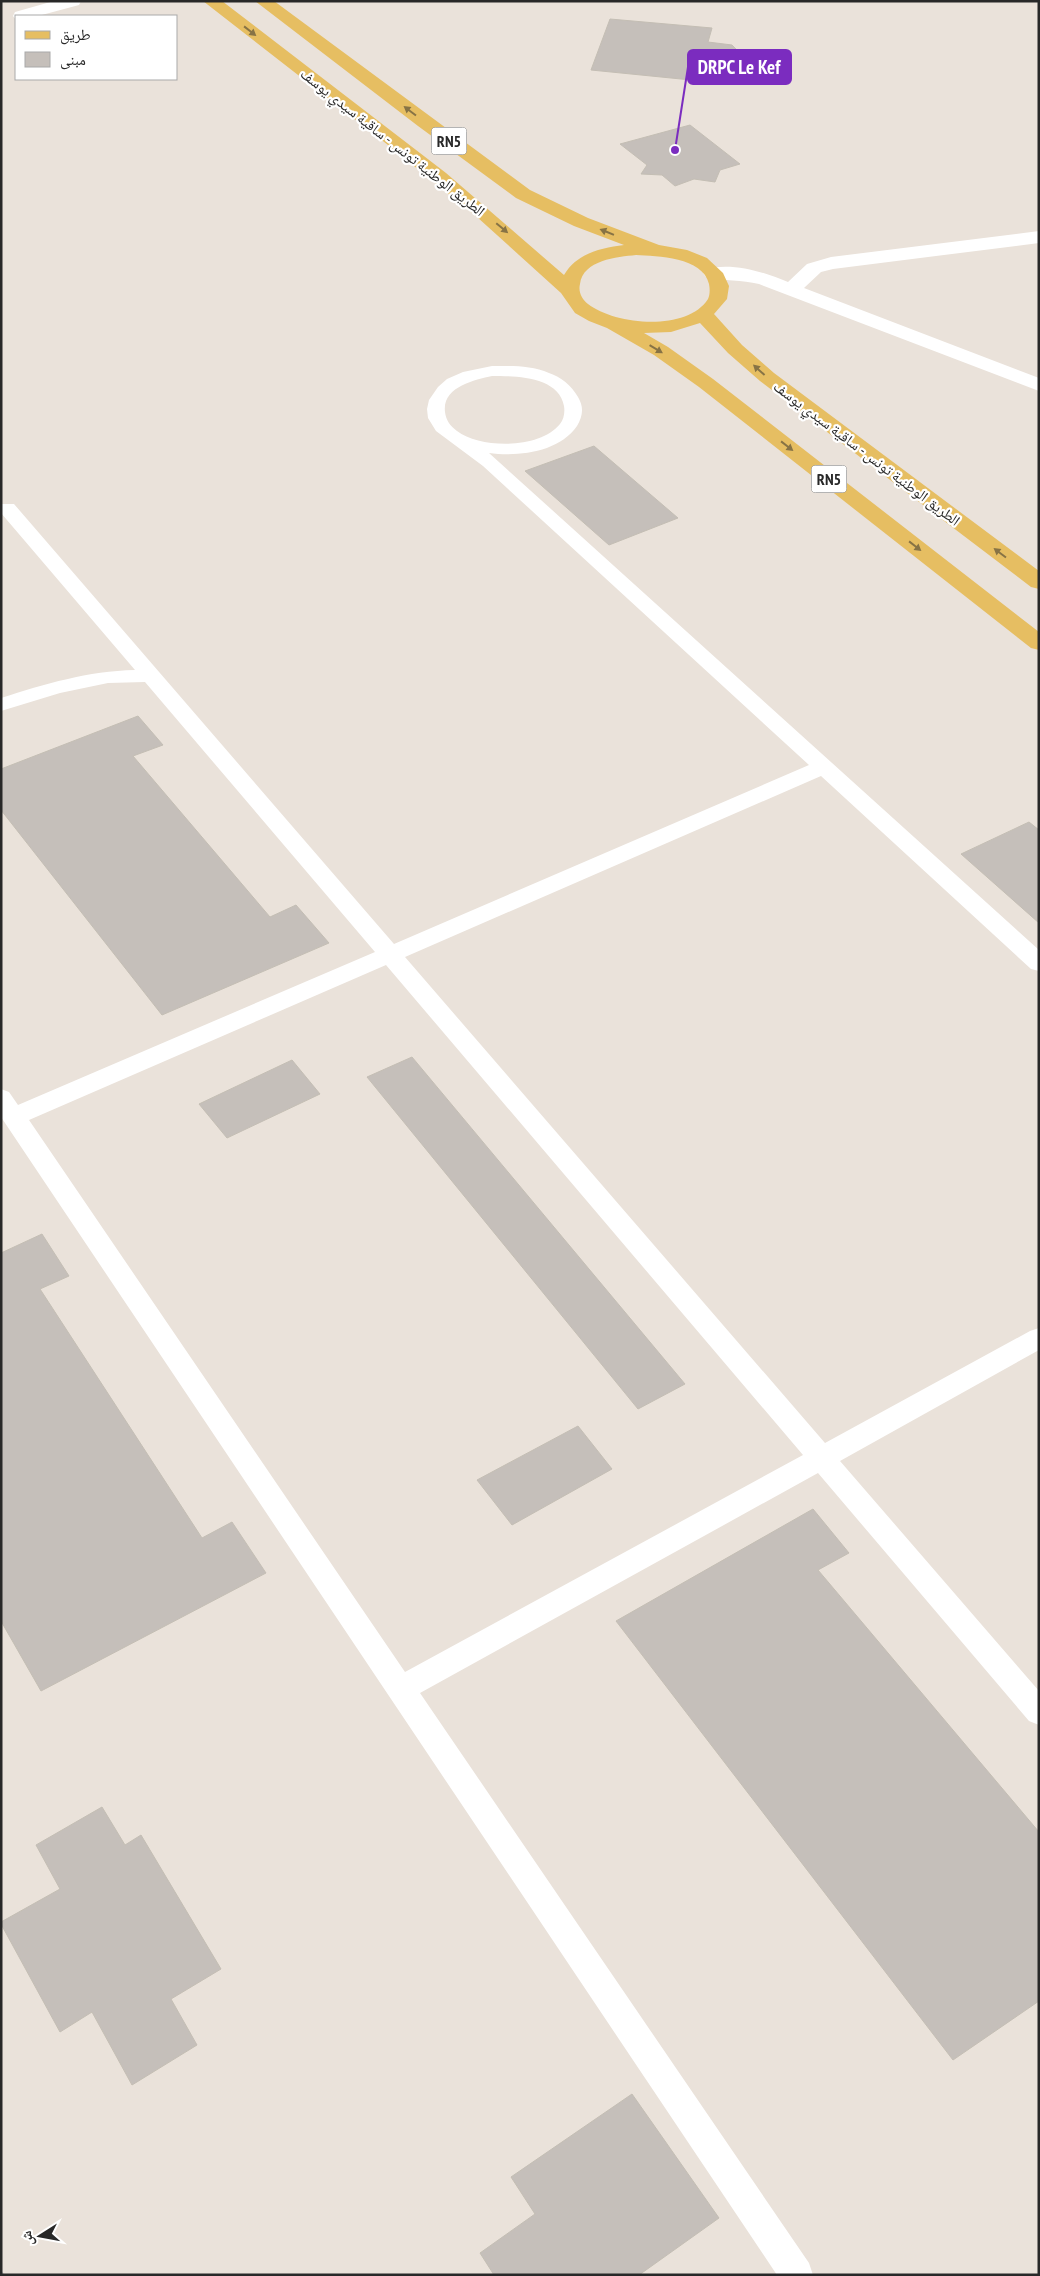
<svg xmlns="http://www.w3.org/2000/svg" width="1040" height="2276" viewBox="0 0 1040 2276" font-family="'PT Sans Narrow','Noto Naskh Arabic',sans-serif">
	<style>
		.building { fill: #c5bfba; stroke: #c4beb4 }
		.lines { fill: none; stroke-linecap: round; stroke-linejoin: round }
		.path { stroke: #c3c3c3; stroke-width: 4; stroke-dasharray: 4.5 3; stroke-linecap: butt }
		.service { fill: #fff; fill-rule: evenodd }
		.minor { fill: #fff; fill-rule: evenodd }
		.primary { fill: #e6be62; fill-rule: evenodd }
		.oneway { fill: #877345 }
		.labels { text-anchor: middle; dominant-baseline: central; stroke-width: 4.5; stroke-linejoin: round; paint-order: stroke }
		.far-street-label { font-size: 15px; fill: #282828; stroke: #fff }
		.shield { fill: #fff; stroke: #686868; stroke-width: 1 }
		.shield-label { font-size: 16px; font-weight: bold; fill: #282828 }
		.leader { fill: none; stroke: #7b2cbf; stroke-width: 2 }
		.callout-dot { fill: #7b2cbf; stroke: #fff; stroke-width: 2 }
		.callout { fill: #7b2cbf; stroke: #7b2cbf; stroke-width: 2 }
		.callout-label { font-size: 19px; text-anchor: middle; font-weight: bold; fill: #fff }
	</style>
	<rect width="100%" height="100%" fill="#eae2da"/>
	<path class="building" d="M610,19l102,9 -4,14 24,3 5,5 -13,7 -22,-2 -11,25 -100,-10z
		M690,125l50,39 -20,6 -5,12 -21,-3 -19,7 -13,-11 -21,-1 6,-9 -27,-21z
		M594,446l84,72 -69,27 -84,-74z
		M138,716l25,29 -30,11 137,161 26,-12 33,38 -167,72 -161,-205v-41z
		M1029,822l10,8v93l-78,-69z
		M412,1057l273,327 -47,25 -271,-332z
		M292,1060l28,34 -93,44 -28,-34z
		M42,1234l27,42 -29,13 162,249 30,-16 34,51 -225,118 -40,-70v-368z
		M578,1426l34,43 -100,56 -35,-45z
		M813,1509l36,44 -31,17 221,262v169l-86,59 -337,-439z
		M102,1807l23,38 16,-10 80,134 -50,30 26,46 -65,40 -40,-73 -32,20 -59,-108v-2l59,-33 -24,-44z
		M632,2094l87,124 -80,57h-145l-14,-22 55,-39 -24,-37z"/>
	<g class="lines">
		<path class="path" d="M1,2273l1,2"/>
		<path class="service" d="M492,366c19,0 39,-1 57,7 12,4 22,12 29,24 6,10 5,19 -1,29 -18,26 -58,31 -88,27l550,497v21l-8,-2 -210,-193 -416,181 420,486 205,-112 9,-3v22l-199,111 199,230v34l-10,-4 -211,-248 -398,220 389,570 4,12h-36l-776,-1158v-28l8,3 9,13 357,-153 -230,-270 -37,1 -48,10 -59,18v-13c44,-14 87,-27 134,-28l-134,-157v-9h13l380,440 415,-179 -326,-299 -47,-35 -8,-13 -1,-9 2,-9 9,-13 9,-8 16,-7zM492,376c22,0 67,0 72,30 1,6 0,13 -4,18 -20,25 -79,25 -103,7 -7,-5 -11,-11 -12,-19 -3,-25 29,-32 47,-36zM386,965l417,490 -398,217 -376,-552z"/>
		<path class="minor" d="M54,1h27l-2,4 -41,11h-22v4l-3,-4 2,-4z
			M1039,231v12l-206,26 -12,3 -17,16 235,90v13l-280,-107c-17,-4 -35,-3 -53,-7l-3,-4 3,-4c27,-7 58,3 82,13l19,-18 24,-7z"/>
		<path class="primary" d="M203,1h19l224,172 118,102c13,-22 37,-27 60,-30l-50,-19 -58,-28 -98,-72 -163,-125h19l256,189 58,28 71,27 28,5 20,8 16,15 6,13 -2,13 -13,15 28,31 32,28 265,198v18l-8,-2 -271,-206 -32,-28 -28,-30 -29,9 -27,1 24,14 45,32 326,253v18l-8,-2 -332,-261 -45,-32 -47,-27 -18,-7 -14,-8 -14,-20 -84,-76 -89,-72zM636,255c21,1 67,2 73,29 1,5 1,11 -1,15 -21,33 -93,26 -120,5 -6,-5 -10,-12 -8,-20 3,-24 37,-27 56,-29z"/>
	</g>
	<defs><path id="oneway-solid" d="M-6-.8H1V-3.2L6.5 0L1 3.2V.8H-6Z" transform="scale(1.25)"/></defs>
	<g class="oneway">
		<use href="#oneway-solid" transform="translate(250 31) rotate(38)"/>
		<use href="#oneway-solid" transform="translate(410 111) rotate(-143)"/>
		<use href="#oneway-solid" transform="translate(502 228) rotate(40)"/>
		<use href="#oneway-solid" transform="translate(607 232) rotate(-158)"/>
		<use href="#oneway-solid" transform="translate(656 349) rotate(31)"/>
		<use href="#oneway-solid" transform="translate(759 370) rotate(-138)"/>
		<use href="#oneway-solid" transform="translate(787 446) rotate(38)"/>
		<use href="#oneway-solid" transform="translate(915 546) rotate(38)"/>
		<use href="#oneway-solid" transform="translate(1000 553) rotate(-143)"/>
	</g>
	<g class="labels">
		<g class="far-street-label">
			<text transform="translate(393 142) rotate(38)">الطريق الوطنية تونس - ساقية سيدي يوسف</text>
			<text transform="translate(867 453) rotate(37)">الطريق الوطنية تونس - ساقية سيدي يوسف</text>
		</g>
		<g class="shield">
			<rect x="431.5" y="127.5" width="35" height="27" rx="4"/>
			<rect x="811.5" y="465.5" width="35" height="27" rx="4"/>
		</g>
		<g class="shield-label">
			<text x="449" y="141">RN5</text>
			<text x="829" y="479">RN5</text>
		</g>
	</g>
	<path class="leader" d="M675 150L688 67"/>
	<circle class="callout-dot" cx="675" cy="150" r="5"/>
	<rect class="callout" x="688" y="50" width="103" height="34" rx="5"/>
	<g class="callout-label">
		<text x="739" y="74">DRPC Le Kef</text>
	</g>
	<rect width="1040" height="2276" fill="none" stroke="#282828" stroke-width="5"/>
	<rect x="15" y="15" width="162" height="65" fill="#ffffff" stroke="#a9a9a9"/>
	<rect x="25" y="31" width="25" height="8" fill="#e6be62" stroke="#a9a9a9"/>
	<text x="60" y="40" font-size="15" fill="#282828">طريق</text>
	<rect x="25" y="52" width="25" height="15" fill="#c5bfba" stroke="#a9a9a9"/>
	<text x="60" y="65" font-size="15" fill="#282828">مبنى</text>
	<g transform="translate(40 2236) rotate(259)" stroke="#ffffff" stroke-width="4" paint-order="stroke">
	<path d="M0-4L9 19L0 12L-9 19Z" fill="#282828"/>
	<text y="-8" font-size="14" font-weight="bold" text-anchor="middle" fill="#282828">ش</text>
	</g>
</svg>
